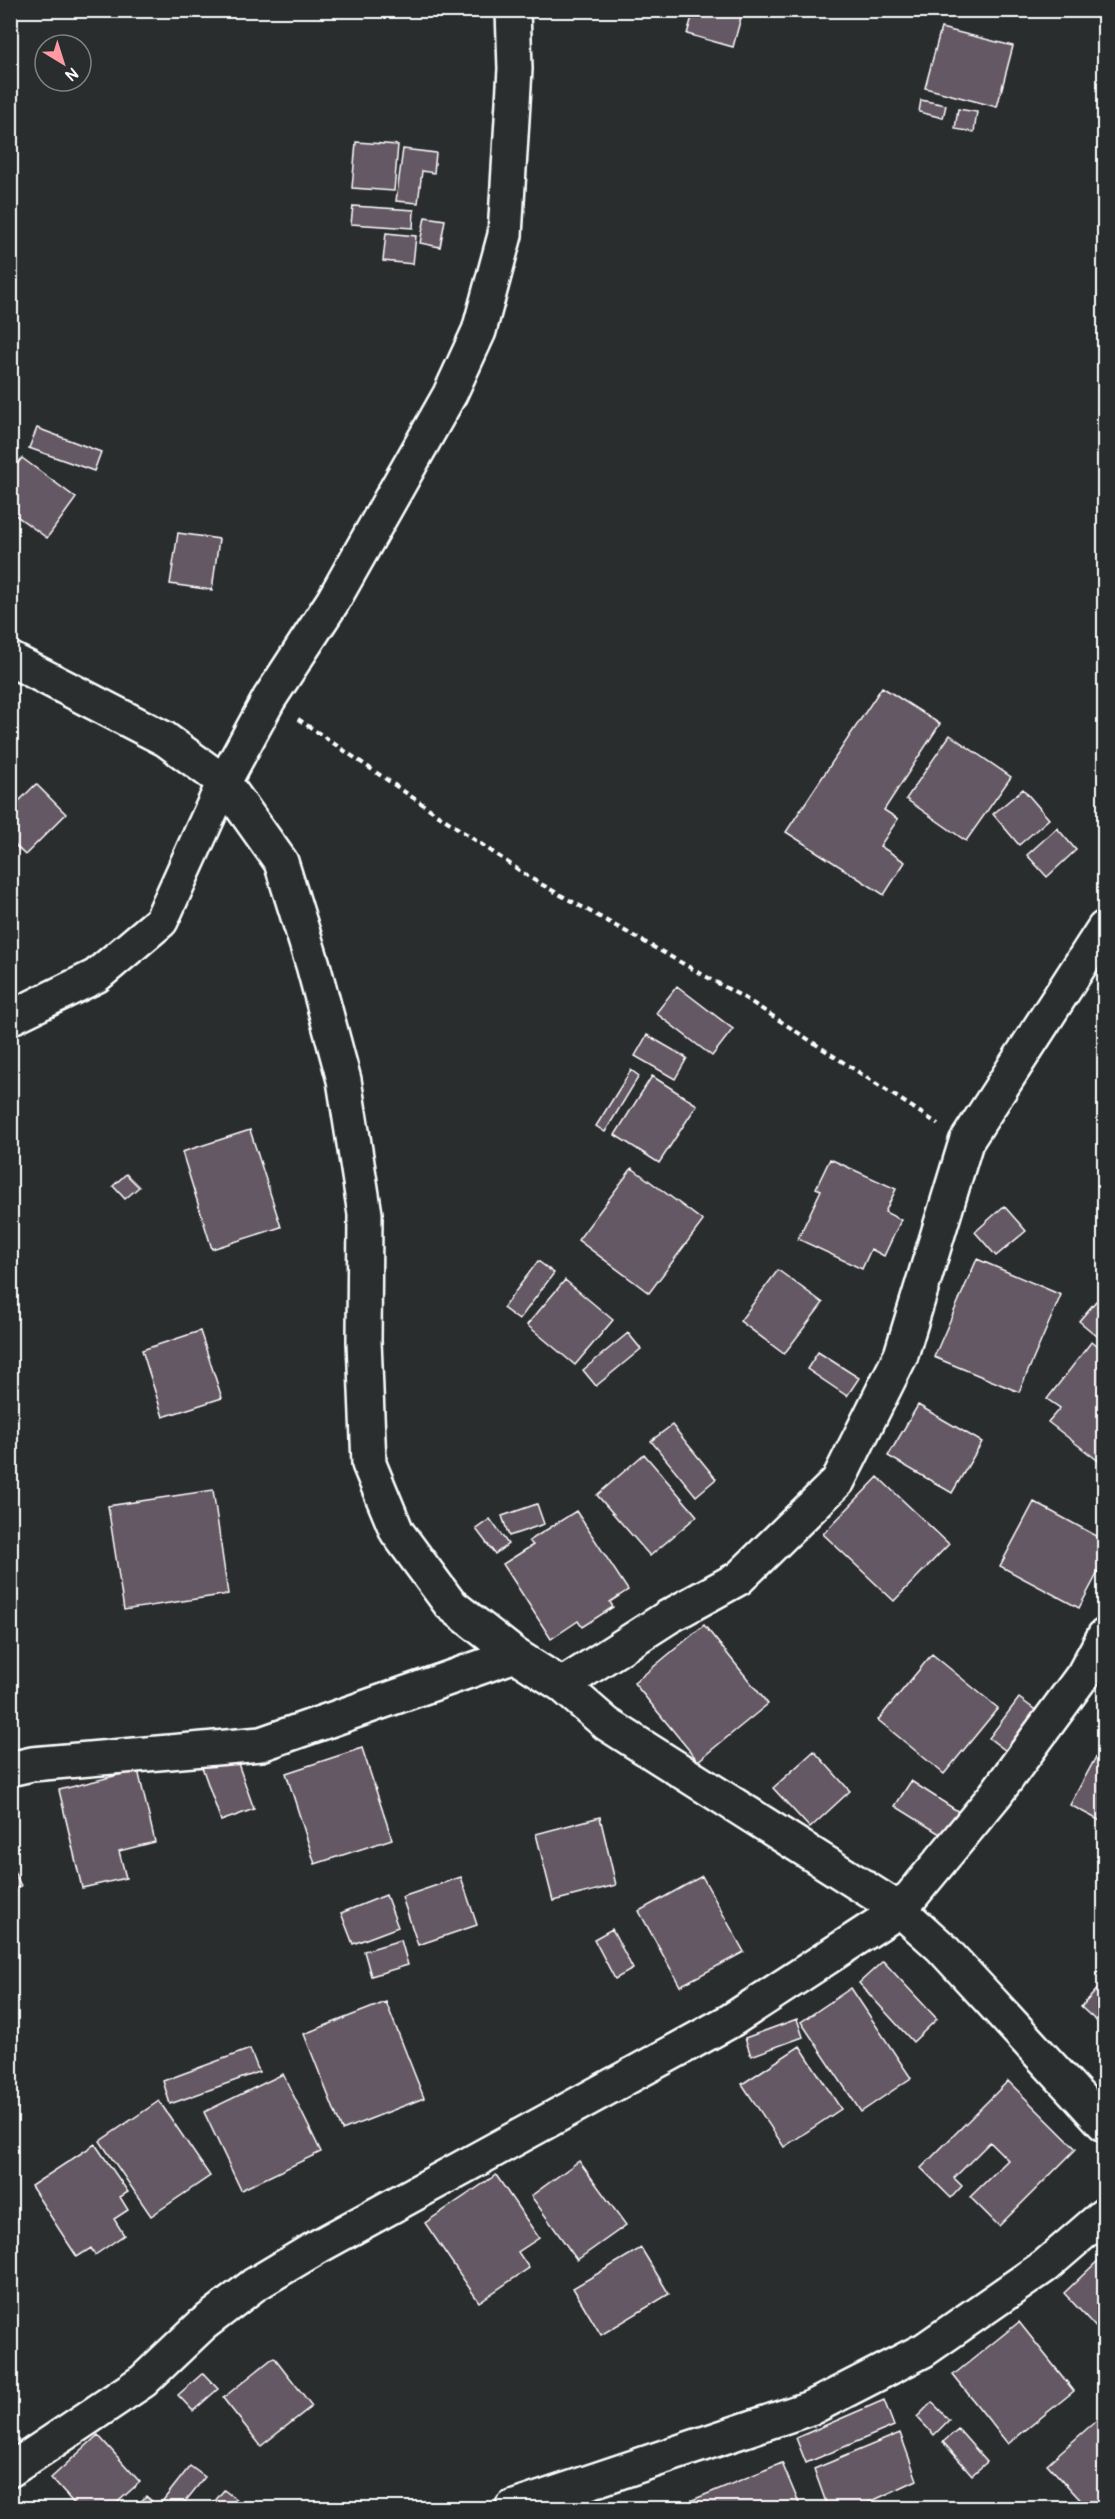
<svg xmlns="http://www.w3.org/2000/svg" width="1115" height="2519" viewBox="0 0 1115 2519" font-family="Pangolin,sans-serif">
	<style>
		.building { fill: #655865; stroke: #fff; stroke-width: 1.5 }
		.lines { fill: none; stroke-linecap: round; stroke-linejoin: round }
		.street-casing { stroke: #fff; stroke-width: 38 }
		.path { stroke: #fff; stroke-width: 4; stroke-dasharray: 6 4.5; stroke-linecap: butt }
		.street { stroke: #2a2d2e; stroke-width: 33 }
	</style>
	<rect width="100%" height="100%" fill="#2a2d2e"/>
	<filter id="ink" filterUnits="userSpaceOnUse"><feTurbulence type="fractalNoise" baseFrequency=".0167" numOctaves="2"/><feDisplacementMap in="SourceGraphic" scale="12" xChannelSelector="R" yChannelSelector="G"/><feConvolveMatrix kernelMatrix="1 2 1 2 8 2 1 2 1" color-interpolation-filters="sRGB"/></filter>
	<g filter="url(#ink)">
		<path class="building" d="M694,10h49l-10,37 -46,-13z
			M941,28l72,18 -16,61 -72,-19z
			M921,100l25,5 -3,13 -24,-6z
			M958,109l19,3 -3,20 -19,-3z
			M356,142l42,3 -4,46 -42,-3z
			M403,149l33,4 -2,20 -12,-2 -4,32 -22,-2z
			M353,206l61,4 -1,18 -62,-4z
			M425,217l20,3 -5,27 -20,-4z
			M386,233l30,3 -3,28 -30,-3z
			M37,428l64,24 -7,19 -65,-23z
			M22,458l54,40 -29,40 -37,-27v-38z
			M178,533l41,6 -7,51 -42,-6z
			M882,687l58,37 -56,86 14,9 -18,27 25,16 -21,33 -98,-63z
			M950,735l61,42 -45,64 -60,-42z
			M36,784l30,30 -41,41 -15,-15v-30z
			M1023,789l26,30 -30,26 -26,-31z
			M1057,828l19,22 -29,27 -20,-22z
			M677,986l56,43 -21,27 -56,-43z
			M647,1035l40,23 -12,21 -40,-23z
			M631,1070l8,6 -34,56 -9,-6z
			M652,1076l45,29 -38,58 -44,-28z
			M250,1130l31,97 -69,22 -30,-97z
			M830,1159l66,30 -11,23 16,8 -17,36 -13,-7 -9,20 -64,-30 23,-49 -5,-2z
			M632,1168l71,53 -54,72 -71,-53z
			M126,1174l13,13 -14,12 -12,-13z
			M1004,1206l22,25 -30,25 -21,-24z
			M977,1259l84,36 -42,97 -85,-35z
			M538,1261l16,12 -35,47 -16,-12z
			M778,1270l45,33 -39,51 -44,-33z
			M565,1280l48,40 -38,45 -48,-40z
			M1096,1301l8,6v35l-25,-21z
			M200,1331l22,67 -59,19 -21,-67z
			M628,1333l13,16 -45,37 -13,-16z
			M1092,1341l12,10v108l-3,4 -53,-41 12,-14 -13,-9z
			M818,1352l41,26 -12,18 -40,-27z
			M918,1405l64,37 -30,51 -64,-37z
			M672,1425l44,54 -20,17 -45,-55z
			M644,1454l53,62 -47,40 -53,-61z
			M878,1477l71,67 -55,57 -71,-67z
			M213,1490l15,104 -104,16 -16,-104z
			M1034,1502l70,38v21l-25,47 -79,-42z
			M537,1504l7,20 -35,12 -7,-20z
			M576,1511l52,79 -18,12 3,5 -31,20 -4,-6 -27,18 -48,-75 30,-19 -4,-4z
			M490,1519l18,25 -13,10 -19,-25z
			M704,1625l64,79 -70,57 -64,-78z
			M932,1654l66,54 -54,66 -66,-54z
			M1019,1698l26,19 -31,40 -25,-19z
			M1104,1742v81l-34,-18z
			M362,1748l30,91 -77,25 -29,-91z
			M814,1751l36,40 -40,37 -37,-40z
			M235,1755l19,54 -33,12 -19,-54z
			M138,1770l17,72 -36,9 7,27 -44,10 -23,-98z
			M911,1781l48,31 -16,24 -48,-30z
			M600,1817l16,68 -63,16 -17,-67z
			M10,1863l11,23 -11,5z
			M702,1876l42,76 -64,34 -41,-75z
			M461,1877l16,48 -59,20 -16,-48z
			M386,1895l12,32 -45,17 -12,-31z
			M612,1929l21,40 -18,10 -21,-40z
			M401,1940l7,25 -37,11 -7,-25z
			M883,1961l54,58 -24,23 -54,-59z
			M1104,1982v46l-23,-21z
			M851,1988l60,90 -50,34 -60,-90z
			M386,2002l38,96 -82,32 -38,-96z
			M797,2019l6,18 -52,19 -6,-18z
			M800,2046l41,63 -57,38 -42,-63z
			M250,2049l9,23 -89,32 -7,-23z
			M283,2074l38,78 -80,38 -37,-78z
			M1008,2081l68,68 -77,77 -29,-29 38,-37 -18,-18 -36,36 8,8 -11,12 -30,-30z
			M159,2101l51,75 -59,40 -51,-75z
			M95,2144l33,48 -8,5 8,13 -14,9 10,16 -29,20 -4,-7 -14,9 -46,-71z
			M579,2161l47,64 -49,35 -46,-64z
			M496,2175l43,63 -21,14 11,16 -50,34 -54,-79z
			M641,2248l28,46 -68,41 -28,-47z
			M1104,2255v81l-40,-43z
			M1019,2322l55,69 -66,53 -55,-69z
			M274,2357l38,49 -51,40 -38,-48z
			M203,2373l15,16 -25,22 -15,-16z
			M884,2400l10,26 -88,37 -10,-25z
			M932,2402l17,18 -15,15 -17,-18z
			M1098,2419l6,8v81h-16l-41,-44z
			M958,2429l29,33 -15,13 -29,-33z
			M900,2433l17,47 -60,28h-29l-14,-39z
			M98,2435l42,47 -29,26h-33l-27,-30z
			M782,2463l19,45h-128z
			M190,2466l15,11 -25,31h-23z
			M224,2490l23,18h-35l-2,-1z
			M146,2496l14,12h-25z"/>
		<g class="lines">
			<defs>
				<path id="street" d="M10,659l155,80 59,43 57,80 32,103 31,115 21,134 -1,127 5,123 28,68 53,72 65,51 47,30 45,39 293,186 41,37 163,177
					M10,1018l86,-42 65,-55 63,-139 45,-83 64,-98 117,-207 29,-63 26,-96 10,-166 -2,-59
					M562,1685l106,-68 71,-39 99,-97 63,-126 65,-213 138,-214
					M10,1769l22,-5 229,-20 254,-89
					M10,2470l133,-89 59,-56 52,-40 65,-39 411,-225 170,-111 95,-115 88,-120 21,-39
					M512,2508l301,-101 111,-57 121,-84 59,-51"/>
			</defs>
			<use href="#street" class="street-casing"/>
			<path class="path" d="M298,719l234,160 216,121 190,124"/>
			<use href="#street" class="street"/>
		</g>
	</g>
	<rect width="1115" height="2519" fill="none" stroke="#2a2d2e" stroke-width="36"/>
	<rect x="18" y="18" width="1079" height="2483" fill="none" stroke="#fff" stroke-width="2" filter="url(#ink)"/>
	<g transform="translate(63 63) rotate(142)"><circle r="28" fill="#2a2d2e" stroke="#7f8182" stroke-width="1.5"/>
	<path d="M0-4.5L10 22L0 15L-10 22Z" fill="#ff9aa2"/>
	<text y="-9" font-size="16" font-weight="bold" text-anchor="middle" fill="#ffffff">N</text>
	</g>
</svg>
